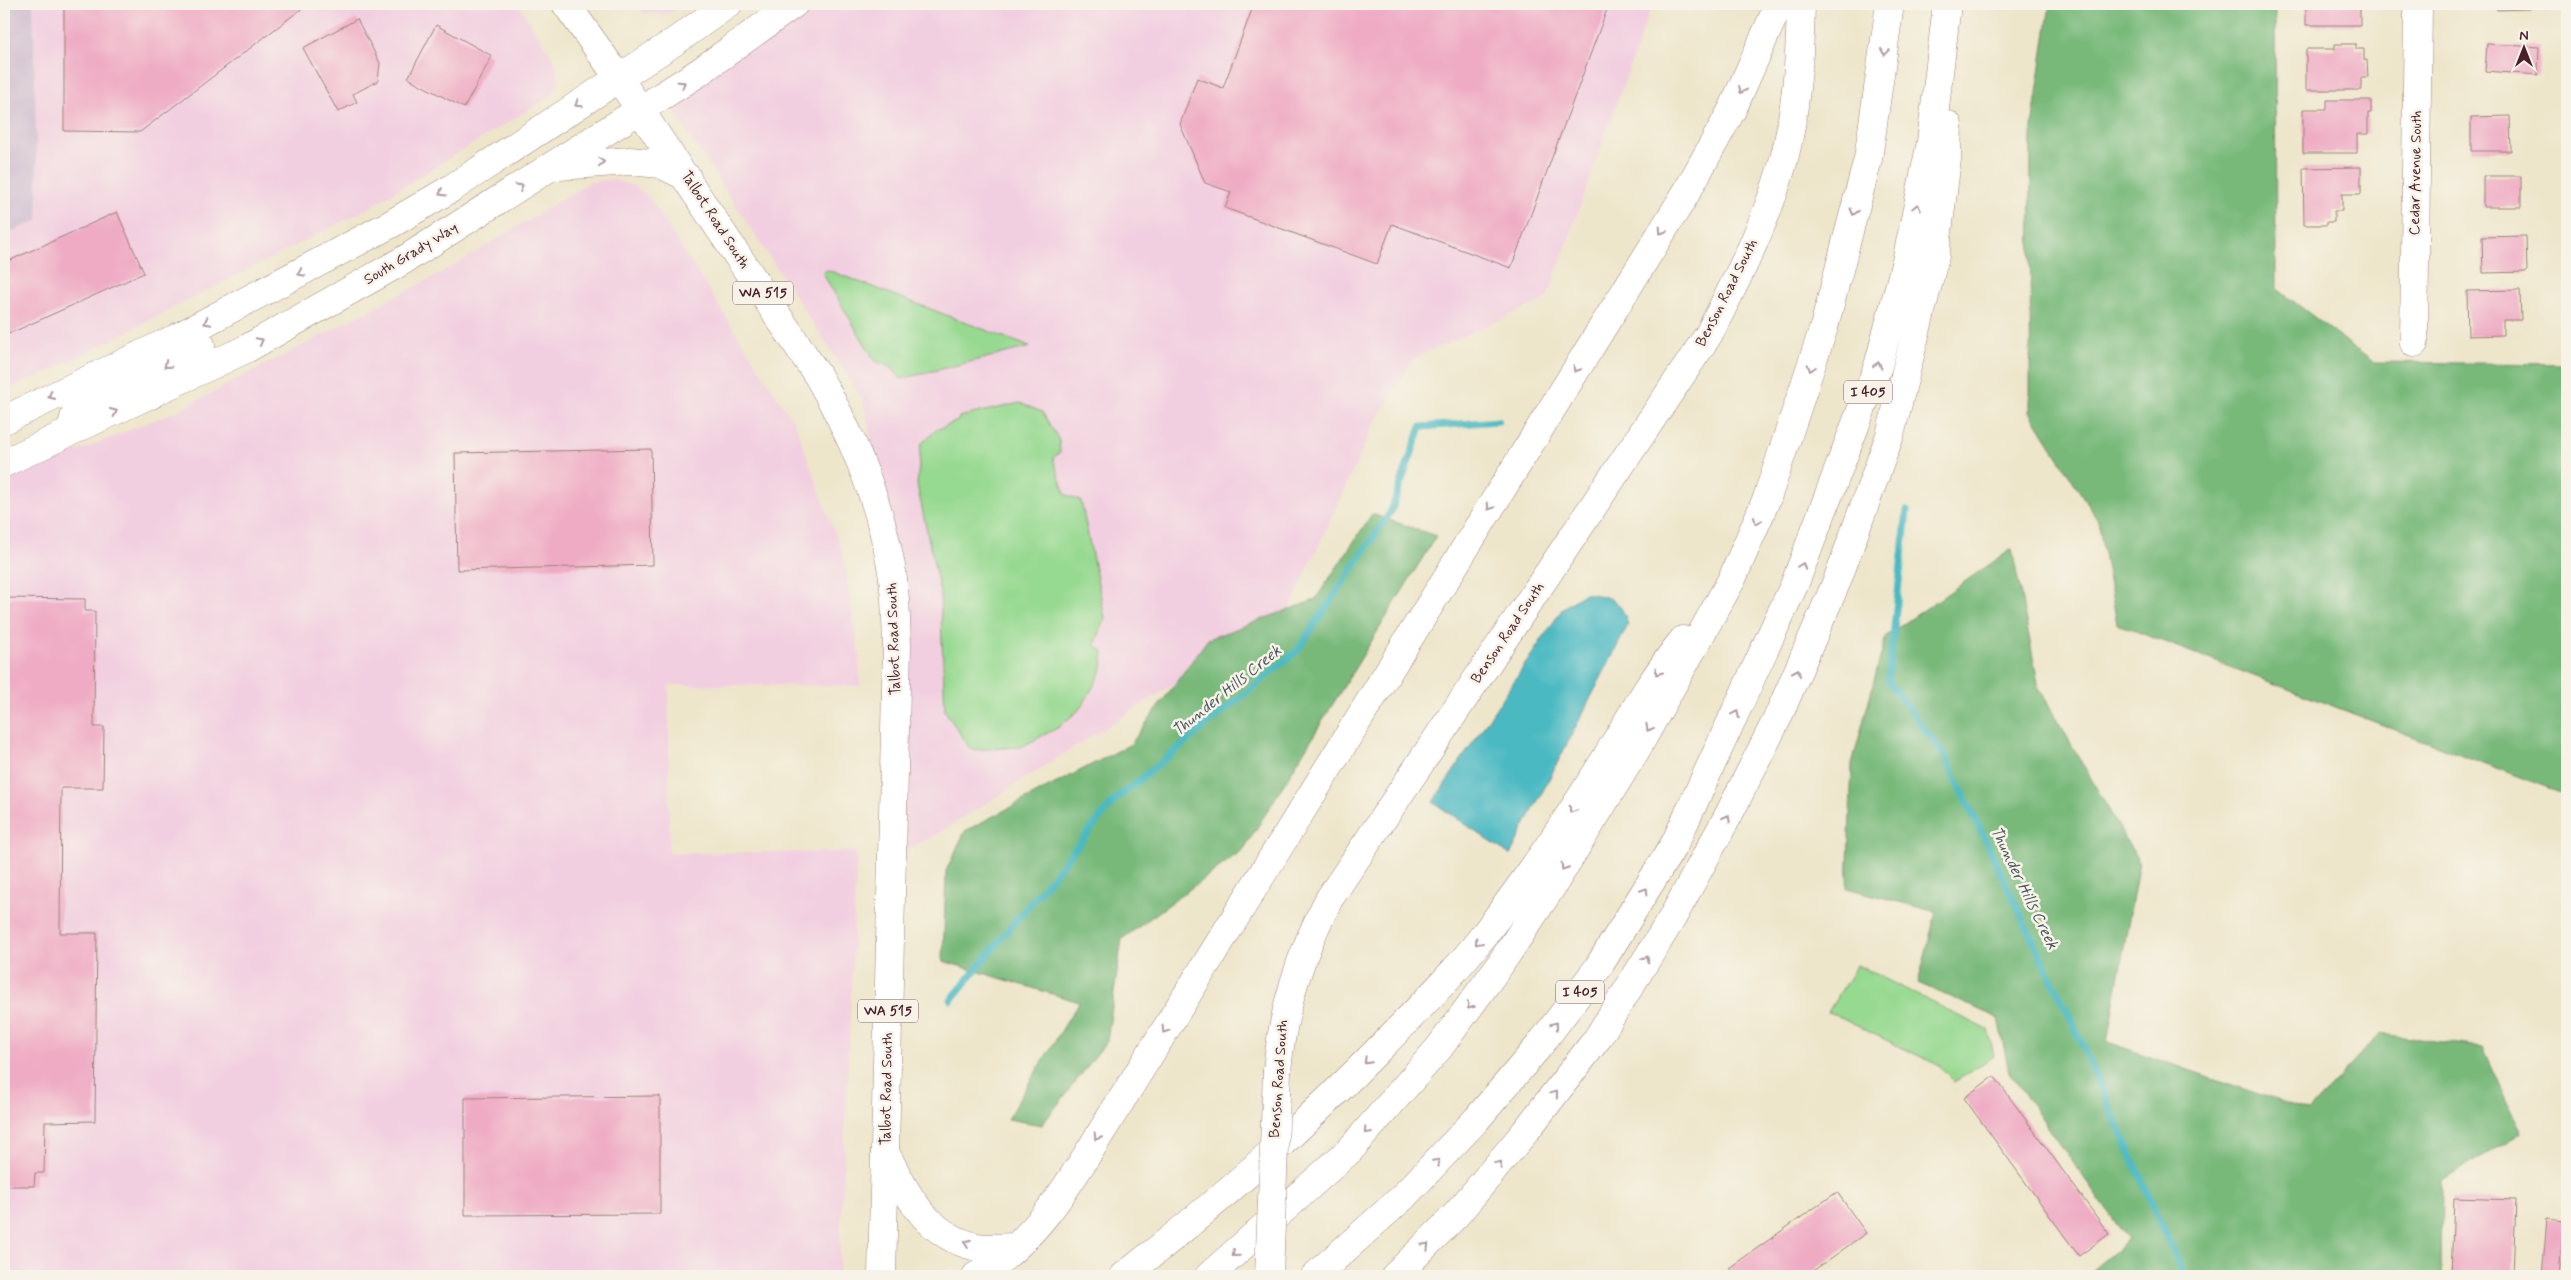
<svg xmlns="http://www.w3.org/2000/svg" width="2571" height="1280" viewBox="0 0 2571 1280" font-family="Mynerve,sans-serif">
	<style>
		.built { fill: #f2cfe0 }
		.industrial { fill: #cfbdcf }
		.green { fill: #96d990; stroke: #707c5e }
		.forest { fill: #78b97a; stroke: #616c52 }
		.water { fill: #4bb9c2; stroke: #4a6c76 }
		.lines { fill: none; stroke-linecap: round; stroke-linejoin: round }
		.stream { stroke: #4bb9c2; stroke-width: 7 }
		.building { fill: #efabc4 }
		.minor-casing { stroke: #9c827b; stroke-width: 29 }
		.major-casing { stroke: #9c827b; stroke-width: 29 }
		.highway-casing { stroke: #9c827b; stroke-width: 29 }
		.minor { stroke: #fff; stroke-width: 28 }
		.major { stroke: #fff; stroke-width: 28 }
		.highway { stroke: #fff; stroke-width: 28 }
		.minor-bridge-casing { stroke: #9c827b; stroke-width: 29; stroke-linecap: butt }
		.minor-bridge { stroke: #fff; stroke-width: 28 }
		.oneway { stroke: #ae9aa0 }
		.labels { text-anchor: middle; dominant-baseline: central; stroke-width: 5; stroke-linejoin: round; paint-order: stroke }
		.shield { fill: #f7f3e8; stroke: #7e5f64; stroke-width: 1 }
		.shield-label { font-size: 14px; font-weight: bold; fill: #4a1f2b }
		.street-label { font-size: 15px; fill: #4a1f2b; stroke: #f7f3e8 }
		.water-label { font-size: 16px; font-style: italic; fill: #4a5560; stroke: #f7f3e8 }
	</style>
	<rect width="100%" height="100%" fill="#f7f3e8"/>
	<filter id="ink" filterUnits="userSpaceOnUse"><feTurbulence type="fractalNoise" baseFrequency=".02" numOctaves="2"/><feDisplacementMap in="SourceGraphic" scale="10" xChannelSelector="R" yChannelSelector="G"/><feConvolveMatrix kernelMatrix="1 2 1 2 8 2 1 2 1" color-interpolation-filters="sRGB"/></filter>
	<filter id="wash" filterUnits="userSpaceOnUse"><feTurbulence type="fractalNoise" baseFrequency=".0096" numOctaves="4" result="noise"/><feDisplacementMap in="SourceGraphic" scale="20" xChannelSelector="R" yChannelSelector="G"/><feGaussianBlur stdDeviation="1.12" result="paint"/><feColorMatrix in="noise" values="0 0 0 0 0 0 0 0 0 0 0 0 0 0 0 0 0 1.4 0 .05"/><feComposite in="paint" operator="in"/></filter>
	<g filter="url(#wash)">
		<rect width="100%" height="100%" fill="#eee6cb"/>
		<path class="built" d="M33,4h485l38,59 3,17 -8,16 -186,114 -317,162 -44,19v-156l34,-15z
			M632,4h52l-8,6 -14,5 -17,-2z
			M776,4h876l-105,295 -133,59 -38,62 -88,192 -354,224 -32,16 1,-261 -40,-191 -201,-307z
			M611,179l24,7 15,13 145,225 48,130 16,101 1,31 -191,-1v168l188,-1 -18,424h-835v-795l175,-71 273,-143 138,-85z"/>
		<path class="industrial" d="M4,4h29l5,216 -34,15z"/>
		<path class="green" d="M828,270l202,77 -129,32 -9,-11 -17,-7 -53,-89z
			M1020,403l22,9 17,28 1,12 -7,6 12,36 16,7 24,117 -10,27 9,8 -3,20 -20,35 -22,19 -38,20 -50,3 -26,-39 -5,-119 -23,-107 4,-41 15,-14 22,-9 1,-4z
			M1857,965l131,65 6,26 -40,26 -14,-16 -112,-54z"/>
		<path class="forest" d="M2050,4h225l1,284 97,74 194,2v431l-450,-171 -19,-103 -68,-109 1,-278z
			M1372,514l64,22 -192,313 -122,90 -15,102 -65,84 -35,-6 72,-117 -136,-41 3,-90 19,-40 166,-87 77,-105 107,-39z
			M2012,549l27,139 100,174 -32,180 201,69 72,-77 102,13 39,86 -79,48 -1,95h-356l43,-36 -119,-168 -11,-54 -80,-35 18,-71 -89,-24 5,-124 34,-128z"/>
		<path class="water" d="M1585,593c26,4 36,6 43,32l-118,230 -77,-53 130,-194z"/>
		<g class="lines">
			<path class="stream" d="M1907,511l-19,170 57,75 128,268 111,252
				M951,1000l164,-200 182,-149 94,-140 30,-84 77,-6"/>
		</g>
		<g id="blocks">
			<path class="building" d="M64,4h240v3l-164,125 -76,-1z
				M1254,4h355l-98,264 -119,-44 -15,40 -152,-56 6,-16 -26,-9 -25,-59 17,-46 26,10z
				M2306,4h65v2h-11v19h-54z
				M2497,4h32v5l-32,1z
				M357,19l23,44 -2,18 -25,13 4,8 -19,10 -35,-64z
				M436,25l56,31 -28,52 -56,-30z
				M2335,44h21v5h8v11h3l1,17h-7v13h-55v-41h29z
				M2487,44l52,3 -1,28 -53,-4z
				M2327,100h44v13h-3v21h-11v19h-54v-44h24z
				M2510,116l1,35h-40v-34z
				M2361,167v27h-19v17h-8v11h-7v3h-23l-1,-57z
				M2483,176h38v31h-38z
				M117,212l27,61 -140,63v-73z
				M2526,236l1,36 -44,1 -1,-36z
				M2520,290l1,30h-18v15l-35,1 -1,-45z
				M651,449l2,116 -196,5 -2,-117z
				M4,598l81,1v12h10l-1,116h10l-1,61h-42l-1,145h37l-2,188 -50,1 -1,51h-9l-1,13h-30z
				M1994,1076l115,158 -30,22 -115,-158z
				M660,1096v118l-195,1v-117z
				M1837,1192l29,41 -60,43h-71l-6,-8z
				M2454,1198l62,2 -3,76h-62z
				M2547,1219l17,2 -5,55h-17z"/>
		</g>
	</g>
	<g filter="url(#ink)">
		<use href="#blocks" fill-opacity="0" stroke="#9c827b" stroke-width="1"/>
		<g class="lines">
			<defs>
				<path id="minor" d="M566,4l52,73
					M2414,343l4,-339
					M1277,1071c6,-64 23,-116 52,-172l380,-565c29,-57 60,-116 76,-179 12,-49 15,-101 16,-151"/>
				<path id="major" d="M618,77l200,299c34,59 61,123 73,190 5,26 5,53 6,80l-15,630
					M559,166l71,-5 30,3 27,13
					M151,395c7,-31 23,-37 50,-50
					M4,420l170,-81 217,-115 61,-36 225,-148 51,-36
					M71,429l5,-18 55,-34 6,-9 1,-12
					M4,463l242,-114 158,-89 294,-187 96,-69"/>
				<path id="highway" d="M885,1152c22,42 41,84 92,95 12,2 26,0 38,0
					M976,1276c69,-38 106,-116 148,-180l561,-901 47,-85 47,-106
					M1124,1276c92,-71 178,-148 259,-231 34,-35 71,-71 101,-110 38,-50 75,-102 108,-155 30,-47 55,-96 91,-140
					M1209,1276l141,-126 89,-102 60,-82 54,-81 82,-133 97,-173 35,-81 57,-171 44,-168 22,-155
					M1315,1276l88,-79 73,-77 63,-74 58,-77 78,-126 120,-260 83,-217 29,-109 24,-115 16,-138
					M1395,1276l61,-61 69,-83 72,-93 74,-119 57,-104 49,-97 60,-138 53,-146 45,-179 12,-97 1,-34"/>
			</defs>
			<use href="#minor" class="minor-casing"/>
			<use href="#major" class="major-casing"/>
			<use href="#highway" class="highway-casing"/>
			<use href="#minor" class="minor"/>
			<use href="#major" class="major"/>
			<use href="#highway" class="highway"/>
			<defs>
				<path id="minor-bridge" d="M1269,1276l8,-205"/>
			</defs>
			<use href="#minor-bridge" class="minor-bridge-casing"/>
			<use href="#minor-bridge" class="minor-bridge"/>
		</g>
		<defs><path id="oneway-chevron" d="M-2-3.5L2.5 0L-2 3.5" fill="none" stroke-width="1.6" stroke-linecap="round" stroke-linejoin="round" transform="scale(1.25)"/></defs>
		<g class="oneway">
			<use href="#oneway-chevron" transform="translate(1885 52) rotate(98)"/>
			<use href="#oneway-chevron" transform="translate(682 84) rotate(-33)"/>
			<use href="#oneway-chevron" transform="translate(1742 90) rotate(115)"/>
			<use href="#oneway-chevron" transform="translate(578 104) rotate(146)"/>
			<use href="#oneway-chevron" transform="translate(601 162) rotate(-3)"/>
			<use href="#oneway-chevron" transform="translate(520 187) rotate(-32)"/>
			<use href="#oneway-chevron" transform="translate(442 193) rotate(149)"/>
			<use href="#oneway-chevron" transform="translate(1917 207) rotate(-78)"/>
			<use href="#oneway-chevron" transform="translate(1854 212) rotate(105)"/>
			<use href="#oneway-chevron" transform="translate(1662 231) rotate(123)"/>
			<use href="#oneway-chevron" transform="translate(301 273) rotate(153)"/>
			<use href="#oneway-chevron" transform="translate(207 322) rotate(153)"/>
			<use href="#oneway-chevron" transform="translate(260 341) rotate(-28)"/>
			<use href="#oneway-chevron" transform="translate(167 365) rotate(141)"/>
			<use href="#oneway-chevron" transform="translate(1878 365) rotate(-73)"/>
			<use href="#oneway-chevron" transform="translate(1811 368) rotate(108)"/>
			<use href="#oneway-chevron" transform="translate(1576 369) rotate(122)"/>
			<use href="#oneway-chevron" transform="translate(51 396) rotate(155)"/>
			<use href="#oneway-chevron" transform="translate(114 412) rotate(-25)"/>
			<use href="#oneway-chevron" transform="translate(1490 507) rotate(122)"/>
			<use href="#oneway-chevron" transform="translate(1757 521) rotate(113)"/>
			<use href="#oneway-chevron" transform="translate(1802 566) rotate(-69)"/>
			<use href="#oneway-chevron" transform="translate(1658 672) rotate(126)"/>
			<use href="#oneway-chevron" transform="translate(1797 672) rotate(-66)"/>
			<use href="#oneway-chevron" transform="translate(1736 714) rotate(-65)"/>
			<use href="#oneway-chevron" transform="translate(1649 728) rotate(119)"/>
			<use href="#oneway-chevron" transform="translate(1572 810) rotate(124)"/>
			<use href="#oneway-chevron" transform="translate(1727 818) rotate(-62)"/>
			<use href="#oneway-chevron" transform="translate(1564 867) rotate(122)"/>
			<use href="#oneway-chevron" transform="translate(1645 891) rotate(-58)"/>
			<use href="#oneway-chevron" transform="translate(1478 942) rotate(131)"/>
			<use href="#oneway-chevron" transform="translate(1646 959) rotate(-58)"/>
			<use href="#oneway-chevron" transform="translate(1470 1006) rotate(126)"/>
			<use href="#oneway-chevron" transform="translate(1555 1025) rotate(-53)"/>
			<use href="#oneway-chevron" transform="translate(1165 1030) rotate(122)"/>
			<use href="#oneway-chevron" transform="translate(1367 1061) rotate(135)"/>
			<use href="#oneway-chevron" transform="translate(1555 1094) rotate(-52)"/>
			<use href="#oneway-chevron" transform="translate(1367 1131) rotate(131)"/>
			<use href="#oneway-chevron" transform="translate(1097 1137) rotate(123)"/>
			<use href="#oneway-chevron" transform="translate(1437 1162) rotate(-46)"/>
			<use href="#oneway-chevron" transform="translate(1499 1164) rotate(-50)"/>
			<use href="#oneway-chevron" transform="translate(967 1243) rotate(-160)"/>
			<use href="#oneway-chevron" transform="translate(1426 1246) rotate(-46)"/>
			<use href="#oneway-chevron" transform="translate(1235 1254) rotate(139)"/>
		</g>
	</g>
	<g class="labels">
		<g class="shield">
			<rect x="733" y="281.5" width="60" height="23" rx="4"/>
			<rect x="1844" y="380.5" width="48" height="23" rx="4"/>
			<rect x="1556" y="980.5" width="48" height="23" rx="4"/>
			<rect x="858" y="999.5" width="60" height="23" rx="4"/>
		</g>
		<g class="shield-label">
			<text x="763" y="293">WA 515</text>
			<text x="1868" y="392">I 405</text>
			<text x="1580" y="992">I 405</text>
			<text x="888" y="1011">WA 515</text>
		</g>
		<g class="street-label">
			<text transform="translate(2416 173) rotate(-89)">Cedar Avenue South</text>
			<text transform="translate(715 220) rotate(57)">Talbot Road South</text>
			<text transform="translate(411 254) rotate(-31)">South Grady Way</text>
			<text transform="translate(1727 293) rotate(-63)">Benson Road South</text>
			<text transform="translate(1508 633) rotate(-56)">Benson Road South</text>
			<text transform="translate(894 639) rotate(-92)">Talbot Road South</text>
			<text transform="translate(1279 1079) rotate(-86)">Benson Road South</text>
			<text transform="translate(887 1089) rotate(-89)">Talbot Road South</text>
		</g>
		<g class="water-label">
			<text transform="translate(1227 691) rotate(-39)">Thunder Hills Creek</text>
			<text transform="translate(2024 888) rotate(64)">Thunder Hills Creek</text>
		</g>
	</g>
	<rect width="2571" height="1280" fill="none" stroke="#f7f3e8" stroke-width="20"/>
	<g transform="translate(2524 48)" stroke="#f7f3e8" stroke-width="4" paint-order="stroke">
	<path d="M0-4L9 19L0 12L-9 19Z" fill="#4a1f2b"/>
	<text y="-8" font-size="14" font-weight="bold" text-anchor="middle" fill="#4a1f2b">N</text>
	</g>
</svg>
